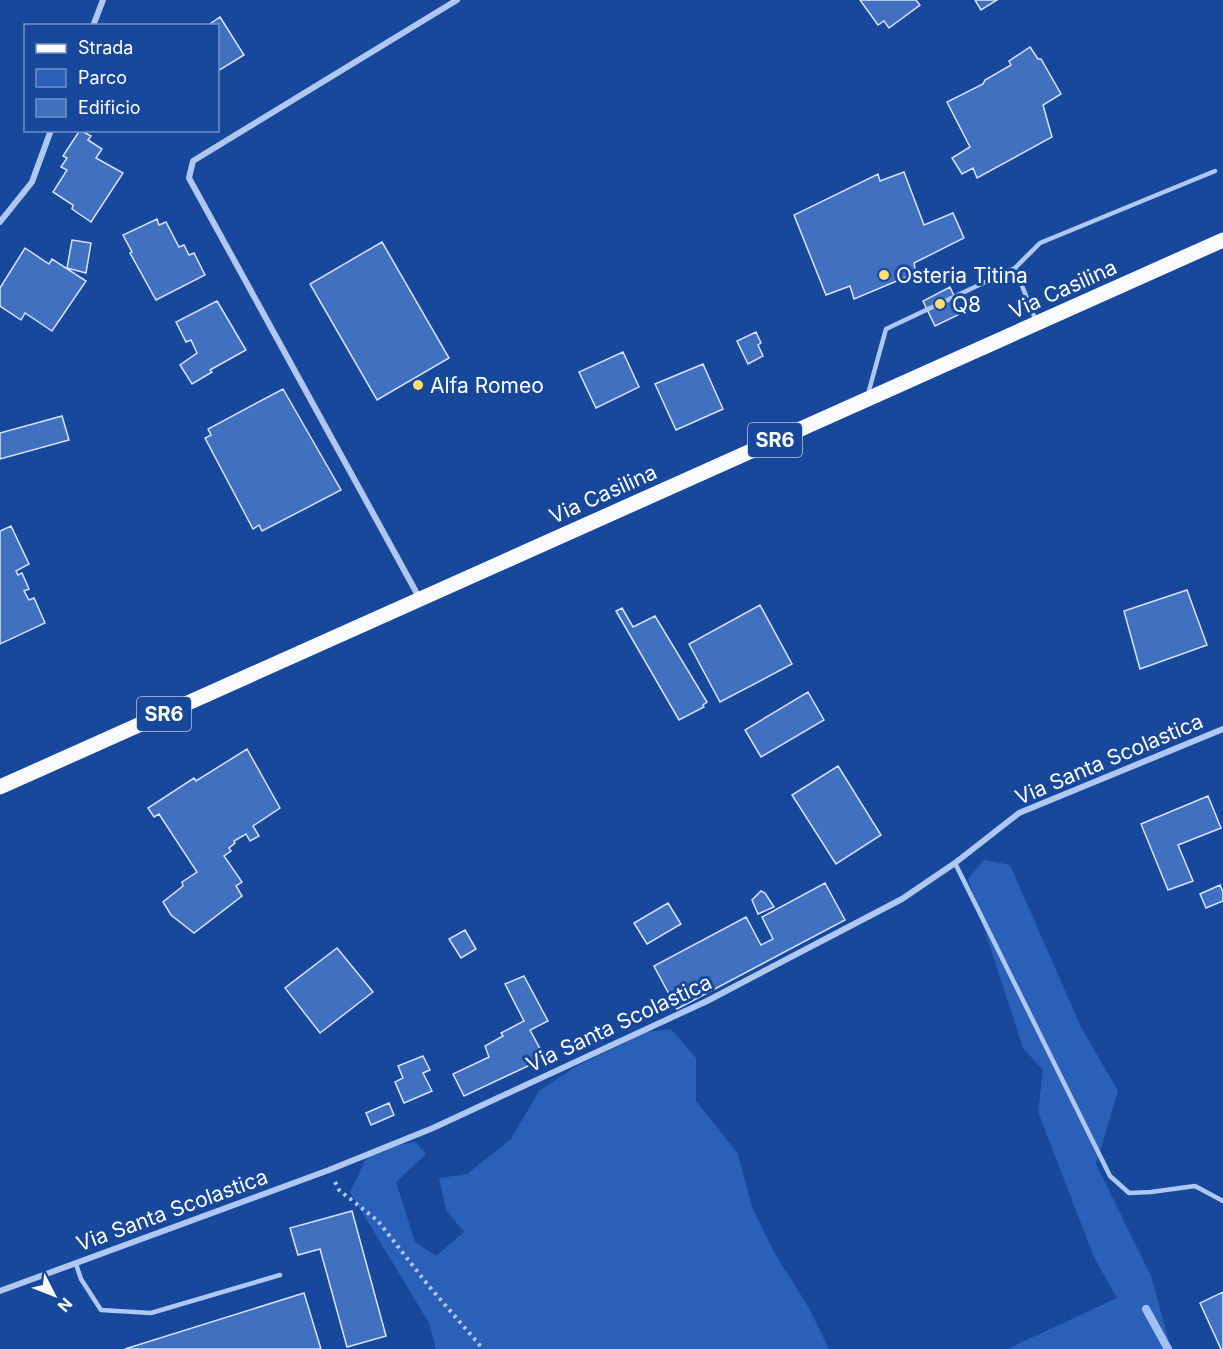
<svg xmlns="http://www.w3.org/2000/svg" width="1223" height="1349" viewBox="0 0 1223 1349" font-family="Inter,sans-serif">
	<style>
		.green { fill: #2b60b8 }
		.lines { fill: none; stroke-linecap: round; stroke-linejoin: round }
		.stream { stroke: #a1c1f4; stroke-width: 8 }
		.building { fill: #4170c1; stroke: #d6e4fc; stroke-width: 1.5 }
		.path { stroke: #aec8f2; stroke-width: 4; stroke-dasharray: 3 4.5; stroke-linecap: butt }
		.service { stroke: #aec8f2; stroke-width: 4.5 }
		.minor { stroke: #aec8f2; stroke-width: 6 }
		.primary { stroke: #f9fbff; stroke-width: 15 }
		.poi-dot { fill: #ffe06f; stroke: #18489b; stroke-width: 2 }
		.labels { text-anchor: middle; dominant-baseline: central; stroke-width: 6; stroke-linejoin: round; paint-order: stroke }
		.shield { fill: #18489b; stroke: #bac8e1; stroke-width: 1.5 }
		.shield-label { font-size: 20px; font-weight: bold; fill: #fff }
		.poi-label { font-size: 21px; fill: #fff; stroke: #18489b; text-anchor: start }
		.street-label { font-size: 21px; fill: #fff; stroke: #18489b }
	</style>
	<rect width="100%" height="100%" fill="#18489b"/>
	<path class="green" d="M984,860l26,5 71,162 37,64 -22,73 55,112 20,73h-164l110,-51 -23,-41 -56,-145 5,-42 -20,-22 -55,-169z
		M671,1029l25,29v43l42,53 14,53 23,47 34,54 20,41h-393l-7,-26 -79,-131 20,-41 45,-9 11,12 -30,28 19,60 21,14 28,-24 -18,-22 -7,-32 28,-4 44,-35 28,-48 36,-24 72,-35z"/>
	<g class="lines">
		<path class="stream" d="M1146,1309l22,40"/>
	</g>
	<path class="building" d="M860,0h56l4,5 -31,23 -5,-7 -6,4z
		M975,0h22l-16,10z
		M220,17l24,38 -26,16v-45h-11z
		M1030,47l8,12h3l20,35 -18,11 9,32 -75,41 -4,-10 -11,6 -10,-16 18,-11 -23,-45 36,-18 2,-4 26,-15 -2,-4z
		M80,130l11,6 -3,4 14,9 -6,9 27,15 -32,49 -19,-13 1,-4 -20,-13 14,-22 -6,-3 6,-9 -4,-2z
		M904,172l20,53 29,-12 11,25 -50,25 2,10 -62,26 -4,-13 -24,9 -32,-80 84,-41 2,7z
		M157,219l2,6 7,-3 13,25 5,-2 5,10 5,-2 11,22 -49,25 -26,-47 2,-1 -9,-17z
		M72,240l19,3 -5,30 -19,-5z
		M382,242l67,116 -72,42 -67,-116z
		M25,248l24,16 3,-5 34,22 -34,50 -27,-18 -4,7 -21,-14v-18z
		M950,287l12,26 -27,13 -12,-25z
		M217,301l29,49 -36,20 2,2 -20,12 -12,-19 17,-12 -6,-13 -5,2 -10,-20z
		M756,332l5,11 -3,2 5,11 -15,8 -11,-23z
		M623,352l16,35 -43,21 -17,-36z
		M703,364l20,45 -47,21 -21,-46z
		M283,389l58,101 -79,41 -3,-6 -6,4 -48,-91 6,-3 -3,-6z
		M62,416l7,24 -69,19v-26z
		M11,526l18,38 -13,7 2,4 4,-2 7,16 -5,2 5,9 5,-2 11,25 -45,21v-113z
		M1187,590l20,55 -67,24 -16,-58z
		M760,605l32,59 -72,38 -31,-58z
		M622,608l11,19 22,-11 52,86 -4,3 1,2 -25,13 -63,-109z
		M808,692l16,28 -63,37 -16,-27z
		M247,749l33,59 -27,18 6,10 -9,5 -4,-7 -12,7 1,2 -6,5 2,3 -7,5 18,26 -6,4 6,10 -48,37 -23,-18 -8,-13 20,-16 -1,-4 15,-10 -38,-58 -5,3 -6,-9 46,-30 2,3z
		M838,766l43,69 -45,29 -44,-69z
		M1208,796l13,32 -43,17 15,36 -25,9 -27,-66z
		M825,883l20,37 -168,89 -23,-43 92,-49 15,28 12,-6 -11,-22z
		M1220,885l3,7v9l-17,7 -6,-14z
		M761,891l4,2 9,14 -16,7 -6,-14z
		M668,903l13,21 -34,20 -13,-21z
		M465,930l11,19 -15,9 -12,-19z
		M337,948l36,44 -53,41 -35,-45z
		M524,976l24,45 -18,9 15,28 -81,38 -11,-22 36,-17 -4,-11 18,-10 -2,-3 23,-12 -19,-37z
		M423,1056l7,14 -7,3 9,18 -28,12 -9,-21 8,-4 -5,-12z
		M389,1103l5,12 -23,10 -5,-12z
		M352,1211l34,125 -39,11 -27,-98 -22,6 -8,-27z
		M1223,1292v57h-2l-21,-46z
		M304,1293l17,56h-196z"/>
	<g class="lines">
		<path class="path" d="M335,1182l4,8 39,31 50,64 55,64"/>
		<path class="service" d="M1015,268l25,-25 175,-72
			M868,394l18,-65 129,-61 21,53
			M955,863l155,313 19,17 22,-1 44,-6 28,15
			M76,1264l5,15 20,31 50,3 129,-38"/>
		<path class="minor" d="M93,26l10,-26
			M0,222l32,-40 19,-52
			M420,599l-231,-421 4,-17 264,-161
			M0,1291l329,-121 104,-42 274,-127 195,-102 53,-36 64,-50 204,-84"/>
		<path class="primary" d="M0,787l1223,-547"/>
	</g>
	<g class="poi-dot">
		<circle cx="884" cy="275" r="6"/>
		<circle cx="940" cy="304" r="6"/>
		<circle cx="418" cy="385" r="6"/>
	</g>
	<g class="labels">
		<g class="shield">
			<rect x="748" y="423" width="54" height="34" rx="4.5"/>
			<rect x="137" y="697" width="54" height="34" rx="4.5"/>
		</g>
		<g class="shield-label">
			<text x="775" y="440">SR6</text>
			<text x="164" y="714">SR6</text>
		</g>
		<g class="poi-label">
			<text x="896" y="275">Osteria Titina</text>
			<text x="952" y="304">Q8</text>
			<text x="430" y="385">Alfa Romeo</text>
		</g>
		<g class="street-label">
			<text transform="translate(1063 289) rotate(-24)">Via Casilina</text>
			<text transform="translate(603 494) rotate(-24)">Via Casilina</text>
			<text transform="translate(1109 759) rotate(-23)">Via Santa Scolastica</text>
			<text transform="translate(619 1023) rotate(-25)">Via Santa Scolastica</text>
			<text transform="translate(172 1210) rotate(-20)">Via Santa Scolastica</text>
		</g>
	</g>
	<rect x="24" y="24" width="195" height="108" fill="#18489b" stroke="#7491c3" stroke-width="1.5"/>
	<rect x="36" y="44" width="30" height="9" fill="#f9fbff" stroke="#7491c3" stroke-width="1.5"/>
	<text x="78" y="54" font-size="18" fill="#ffffff">Strada</text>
	<rect x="36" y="69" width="30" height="18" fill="#2b60b8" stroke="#7491c3" stroke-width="1.5"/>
	<text x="78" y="84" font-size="18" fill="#ffffff">Parco</text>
	<rect x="36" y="99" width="30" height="18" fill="#4170c1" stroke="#7491c3" stroke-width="1.5"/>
	<text x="78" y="114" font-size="18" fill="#ffffff">Edificio</text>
	<g transform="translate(54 1295) rotate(132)" stroke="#18489b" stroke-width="4.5" paint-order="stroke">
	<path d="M0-4.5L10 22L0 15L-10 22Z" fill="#ffffff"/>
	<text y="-9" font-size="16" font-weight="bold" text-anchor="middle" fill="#ffffff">N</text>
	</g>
</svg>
